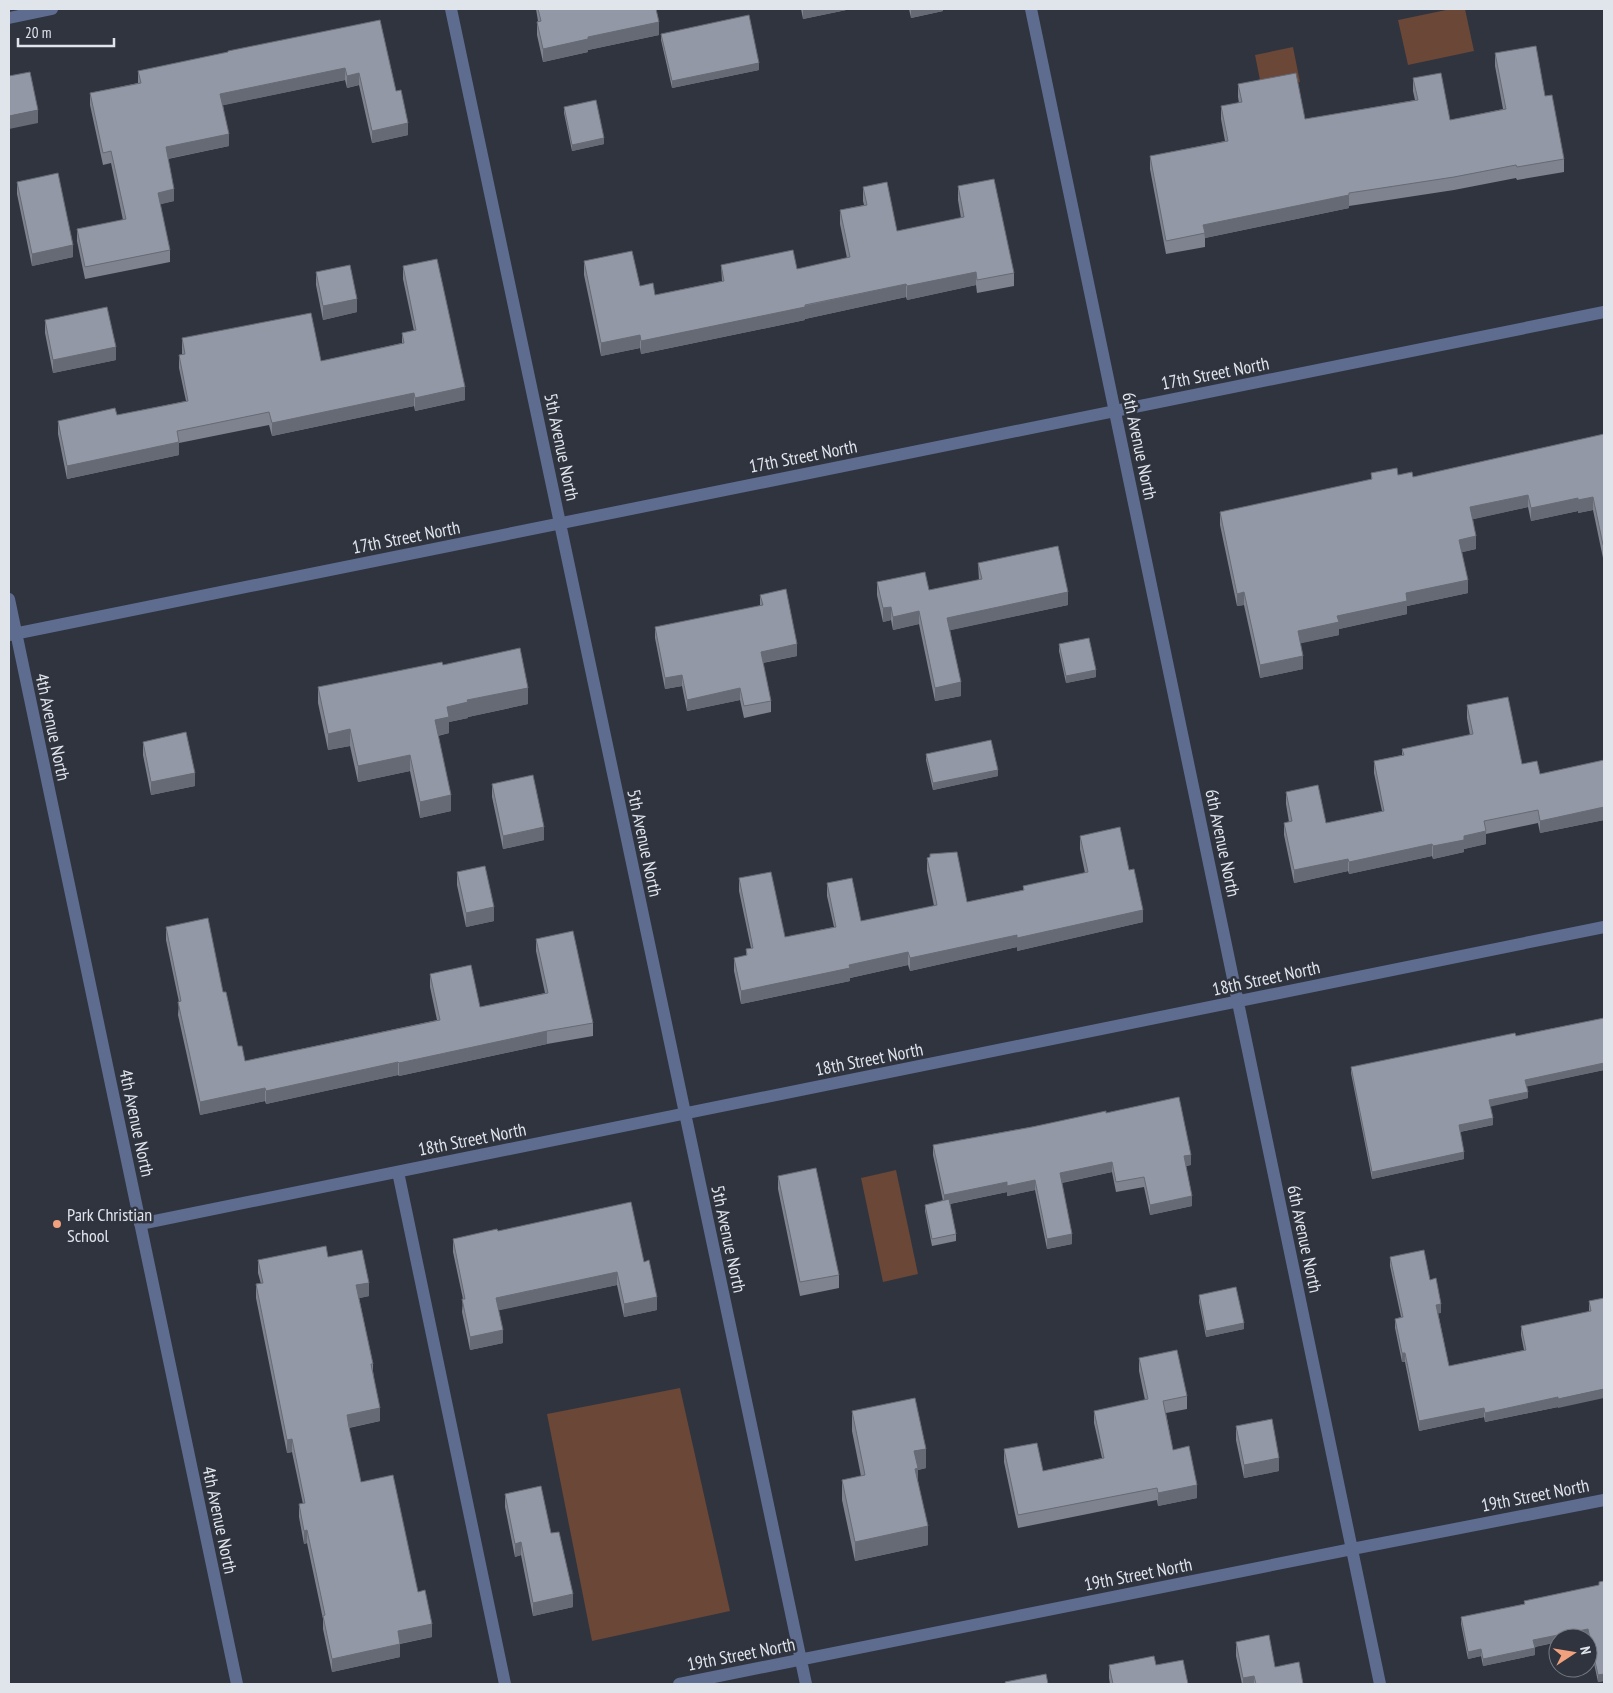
<svg xmlns="http://www.w3.org/2000/svg" width="1613" height="1693" viewBox="0 0 1613 1693" font-family="'PT Sans Narrow',sans-serif">
	<style>
		.green { fill: #6a4737 }
		.lines { fill: none; stroke-linecap: round; stroke-linejoin: round }
		.minor { stroke: #5e6c90; stroke-width: 12 }
		.wall { fill: #7e838f }
		.shaded-wall { fill: #666a74 }
		.building { fill: #9298a6; stroke: #666a74 }
		.poi-dot { fill: #f1a17d; stroke: #2f343f; stroke-width: 2 }
		.labels { text-anchor: middle; dominant-baseline: central; stroke-width: 5; stroke-linejoin: round; paint-order: stroke }
		.street-label { font-size: 18px; fill: #e0e4eb; stroke: #2f343f }
		.poi-label { font-size: 18px; fill: #e0e4eb; stroke: #2f343f; text-anchor: start }
	</style>
	<rect width="100%" height="100%" fill="#2f343f"/>
	<path class="green" d="M1451,9h14l9,42 -66,14 -10,-45z
		M1293,47l7,35 -38,8 -7,-35z
		M896,1170l22,104 -35,8 -22,-104z
		M680,1388l50,223 -138,30 -45,-227z"/>
	<g class="lines">
		<path class="minor" d="M451,9l355,1675
			M1031,9l349,1675
			M9,18l43,-9
			M9,599l228,1085
			M9,635l1595,-323
			M398,1172l107,512
			M140,1224l1464,-297
			M679,1684l673,-135 252,-49"/>
	</g>
	<path class="wall" d="M536,9h120l3,26 -71,15v2l-45,10 -6,-27v-13l1,-1z
		M801,9h50l-48,10z
		M909,9h34v2l-32,7z
		M380,20l16,71 12,44 -36,8 -13,-58 -12,3 -2,-8 -122,25 6,41 -61,13 6,42 -14,3 10,46v12l-85,17 -8,-38v-12l46,-9 -12,-57 -8,2 -13,-60v-12l48,-10v-12z
		M661,34l98,36 -87,18 -11,-48z
		M1495,53l50,43 19,63v13l-47,8 -1,-2 -62,12 -105,16v2l-144,30v9l-39,7 -16,-85v-13l75,-15 -4,-22v-13l18,-3 -1,-6v-13l67,35 110,-19 -2,-9v-13l37,42 53,-11 -8,-43z
		M564,107l40,37 -32,7 -8,-38z
		M17,182l56,75 -41,9 -15,-72z
		M958,186l56,87v13l-37,7 -1,-8 -69,15 -1,-3 -101,22v1l-164,34 -1,-6 -39,8 -17,-81v-14l56,25 15,9 67,-14 -1,-16 76,4 50,-11 -7,-34v-14l24,-5 -1,-4v-14l34,44 64,-13 -3,-18z
		M403,266l62,134 -50,11 -1,-5 -142,30 -3,-11 -90,18v12l-112,24 -9,-45v-13l59,-6 69,-14 -7,-33v-13h3v-17l139,23 81,-18v-10l12,-2 -11,-52z
		M316,272l41,40 -34,8 -7,-35z
		M45,320l71,40 -63,13 -8,-40z
		M1604,434l-1,124 -10,-48 -15,3v-2l-47,10 -3,-14 -55,12 3,30 -14,3 6,41 -61,13v8l-68,15v6l-39,8 3,26 -43,9 -16,-73 -7,1 -17,-81v-13l151,-32v-7l42,4z
		M978,563l90,42 -118,25 11,66 -26,5 -16,-77 -26,6 -2,-10 -8,2 -6,-27v-13l52,8 50,-10z
		M760,595l37,61 -34,7 8,38v11l-27,6 -4,-18 -53,11 -5,-25 -17,3 -10,-51v-11l105,-21z
		M1059,644l37,33 -30,6 -7,-32z
		M443,665l85,39 -60,13v1l-19,4v11l-11,3 13,75 -31,7 -10,-47 -52,11 -8,-36 -22,4 -10,-47v-16z
		M1467,705l55,59 18,10 64,-14v60l-64,13 -2,-10 -52,11v10l-22,5v3l-31,7 -1,-3 -83,18 -1,-3 -54,12 -10,-48v-12l5,-1 -3,-18v-12l40,31 56,-12 -8,-38v-12l28,-6v-6l68,-14 -3,-17z
		M143,742l52,44 -44,9 -8,-40z
		M926,754l72,22 -65,14 -7,-30z
		M492,784l52,56 -41,9 -11,-52z
		M1080,836l49,34 14,52 -126,29v-4l-107,24 -2,-6 -58,13v3l-109,23 -7,-33v-13l12,-2v-7l5,-1 -12,-57v-13l46,59 49,-10 -7,-31v-13l34,38 73,-15 -7,-35v-13l3,-1v-3l37,48 56,-12v-4l62,-13 -5,-24z
		M457,872l37,49 -28,6 -9,-42z
		M166,927l57,65 15,54 7,15 192,-41 -7,-33v-13l50,33 65,-14 -9,-42v-12l57,84v13l-46,8 -148,32 -1,-1 -132,29 -1,-3 -65,14 -22,-100 1,-13 -13,-62z
		M1604,1018v52l-77,16 1,12 -38,8 3,19 -33,7 4,27 -92,20 -21,-106v-6l165,-31z
		M1106,1113l85,52 -5,1 6,40 -42,9 -6,-28 -28,5 -4,-20 -50,11 10,61 -25,5 -12,-59 -28,6v-4l-57,12 6,30v7l-24,5 -7,-35v-6l18,-4 -10,-46v-10z
		M778,1176l61,99v13l-39,8 -22,-107z
		M498,1231l146,31 13,48 -33,7 -7,-32 -119,25 5,33 -33,7 -8,-38 1,-13 -10,-47v-13z
		M328,1257l41,39 -10,2 14,66v7l7,50 -31,7 12,54 57,110 14,45 -32,7v13l-68,15 -9,-43v-10l-16,-76 -3,1 -5,-27v-13h4l-11,-52 -5,1 -31,-155v-14h5l-3,-11v-13z
		M1390,1257l40,23 11,33h-3l11,53 75,-16 -3,-15v-9l68,-14v-11l15,-3 -46,110v-1l-73,15 -1,-5 -65,14 -14,-69h-3l-7,-34v-9l6,-2 -11,-51z
		M1199,1295l45,34 -38,8 -7,-35z
		M1139,1358l48,38v13l-21,4 7,37 24,48 -39,8 -1,-6 -139,28 -14,-66v-13l39,22 59,-13 -8,-35v-12l51,-11 -6,-29z
		M852,1411l74,57 -8,2v11l10,64 -73,16 -13,-61v-20l19,-4 -9,-45z
		M1236,1426l43,45 -35,7 -8,-38z
		M505,1494l46,39 22,74 -40,9 -12,-61 -6,2 -10,-50z
		M1604,1581v100l-6,1 -10,-47 -13,3h-17v4l-23,5v8l-52,11 -2,-10 -13,3 -7,-35v-7l63,-13v-3l75,-16v-3z
		M1236,1642l39,25 28,17h-61l-6,-28z
		M1109,1665h47l32,19h-78l-1,-6z"/>
	<path class="shaded-wall" d="M803,9h48l-48,10z
		M911,9h32v2l-32,7z
		M659,22v13l-71,15v2l-45,10v-13l45,-12z
		M759,63v7l-87,18v-7z
		M345,68v12l-125,26v-12z
		M359,73v12l-12,3v-12z
		M38,110v13l-29,6v-13z
		M408,123v12l-36,8v-12z
		M229,134v12l-63,13v-12z
		M604,138v6l-32,7v-6z
		M174,189v12l-16,4v-12z
		M1349,195v13l-144,30 -2,-13z
		M73,245v12l-41,9v-12z
		M976,272v13l-69,15v-14z
		M906,284v13l-101,22v1l-164,34v-13z
		M357,299v13l-34,8v-14z
		M640,335v13l-39,8v-13z
		M116,347v13l-63,13v-13z
		M465,387v13l-50,11v-13z
		M414,393v13l-142,30v-13z
		M179,442v13l-112,24v-13z
		M1528,495v12l-58,13v-13z
		M1593,497v13l-15,3v-13z
		M1578,498v13l-47,10v-13z
		M1476,536v13l-17,4v-13z
		M1604,544v13l-1,1v-13z
		M1468,580v13l-61,13v8l-68,15v6l-41,9v-13l39,-15 69,-23z
		M1068,592v13l-121,26v-13z
		M1244,592v13l-7,1v-12z
		M891,607v13l-8,2v-14z
		M919,611v13l-26,6v-13z
		M797,644v12l-36,7v-11z
		M1303,656v13l-43,9v-13z
		M1096,670v7l-30,6v-7z
		M682,675v11l-17,3v-11z
		M961,682v14l-26,5v-13z
		M528,688v16l-60,13v1l-19,4v11l-14,3v-16l12,-13 20,-7z
		M740,688v12l-53,11v-11z
		M350,729v17l-22,4v-16z
		M410,755v16l-52,11v-16z
		M998,770v6l-65,14v-7z
		M195,773v13l-44,9v-13z
		M451,795v16l-31,7v-16z
		M1604,807v13l-64,13v-12z
		M544,827v13l-41,9v-13z
		M1486,831v13l-22,5v3l-31,7v-13l31,-10z
		M1432,844v12l-83,18v-12z
		M1348,859v12l-54,12v-13z
		M494,907v14l-28,6v-14z
		M1143,910v12l-126,29v-13z
		M1017,935v12l-107,24v-13z
		M908,952v13l-58,13v3l-109,23v-13l108,-26z
		M547,1031v13l-148,32v-13z
		M398,1062v13l-132,29v-13z
		M1604,1063v7l-79,17v-7z
		M265,1088v13l-65,14v-13z
		M1528,1092v6l-39,9v-7z
		M1493,1118v7l-34,7v-7z
		M1464,1152v7l-92,20v-7z
		M1191,1155v10l-7,1v-10z
		M1112,1162v10l-52,11v-10z
		M1035,1180v10l-28,6v-10z
		M1007,1182v10l-63,13v-10z
		M1192,1196v10l-42,9v-10z
		M1072,1234v10l-25,5v-10z
		M617,1272v13l-121,26v-13z
		M369,1283v13l-13,3v-14z
		M657,1297v13l-33,7v-13z
		M1441,1304v9l-5,1v-9z
		M1244,1323v6l-38,8v-6z
		M503,1330v13l-33,7v-13z
		M1402,1353h3v9h-3z
		M1604,1389v9l-46,10v-9z
		M1558,1397v10l-73,15v-9z
		M380,1408v13l-33,7v-13z
		M1484,1408v9l-65,14v-10z
		M292,1439v13l-5,1v-13z
		M926,1449v19l-8,2v18h-3l-1,-37z
		M1279,1458v13l-35,7v-13z
		M1197,1485v13l-39,8v-13z
		M928,1526v19l-73,16v-19z
		M307,1530v13l-3,1v-13z
		M521,1542v13l-6,2v-13z
		M573,1594v13l-40,9v-13z
		M432,1624v13l-34,7v-13z
		M1588,1629v6l-13,3h-17v4l-25,5v-7z
		M400,1644v13l-68,15v-13z
		M1535,1648v7l-52,11v-7z
		M1481,1649v7l-13,3v-7z
		M1604,1674v7l-6,1v-7z
		M1254,1676v8h-11v-6z"/>
	<path class="building" d="M538,9h118l3,13 -71,15v2l-45,10 -6,-27 4,-1z
		M749,15l10,48 -87,18 -11,-47z
		M380,20l16,71 5,-1 7,33 -36,8 -13,-58 -12,3 -2,-8 -125,26 9,40 -63,13 8,42 -16,4 12,57 -85,17 -8,-38 49,-10 -15,-68 -8,2 -13,-60 51,-10 -3,-12 90,-19v-1z
		M1536,46l9,50 7,-1 12,64 -47,8 -1,-2 -62,12 -105,16v2l-146,30 2,8 -39,8 -16,-85 78,-15 -7,-35 21,-4 -4,-18 58,-11 9,46 113,-19 -5,-22 28,-5 9,47 56,-11 -11,-56z
		M30,72l8,38 -29,6v-40z
		M596,100l8,38 -32,7 -8,-38z
		M58,173l15,72 -41,9 -15,-72z
		M994,179l20,94 -37,7 -1,-8 -69,14 -1,-2 -101,21v2l-164,34 -1,-6 -39,8 -17,-82 48,-10 8,35 13,-3 2,12 69,-14 -3,-16 72,-15 4,19 53,-12 -10,-47 27,-5 -4,-18 24,-5 10,49 67,-14 -6,-31z
		M437,259l28,128 -50,11 -1,-5 -142,30 -3,-11 -92,19 2,11 -112,24 -9,-45 57,-13 2,7 71,-14 -9,-46 6,-1 -3,-16 129,-25 10,48 83,-18 -2,-10 14,-3 -13,-64z
		M350,265l7,34 -34,7 -7,-34z
		M107,307l9,40 -63,13 -8,-40z
		M1604,434v110l-1,1 -10,-48 -15,3v-2l-47,10 -3,-13 -58,12 6,29 -17,4 9,40 -62,13 1,8 -70,15 2,6 -41,9 5,25 -43,9 -16,-73 -7,2 -17,-82 152,-33 -1,-6 26,-5 1,7 14,-3 1,5z
		M1058,546l10,46 -121,26 14,64 -26,6 -16,-77 -26,6 -2,-10 -8,1 -6,-26 48,-10 4,18 53,-11 -4,-16z
		M786,589l11,55 -36,8 10,49 -27,5 -4,-18 -53,12 -5,-25 -17,3 -10,-51 108,-22 -3,-10z
		M1089,638l7,32 -30,6 -7,-32z
		M520,648l8,40 -61,12 1,2 -21,5 2,10 -14,3 16,75 -31,7 -10,-47 -52,11 -8,-37 -22,5 -10,-47 124,-25 1,3z
		M1508,697l14,67 15,-3 3,13 64,-14v47l-64,14 -2,-11 -54,11 2,10 -22,5v4l-31,6 -1,-2 -83,18 -1,-3 -54,11 -10,-47 8,-2 -6,-29 32,-7 8,38 58,-12 -10,-50 30,-6 -2,-6 71,-15 -6,-29z
		M186,732l9,41 -44,9 -8,-40z
		M991,740l7,30 -65,13 -7,-29z
		M533,775l11,52 -41,9 -11,-52z
		M1120,827l9,43 5,-1 9,41 -126,28v-3l-107,23 -2,-6 -59,13 1,3 -109,23 -7,-33 13,-3 -1,-6 7,-1 -14,-70 32,-6 14,65 51,-10 -9,-44 25,-5 9,43 76,-16 -10,-47 3,-1v-3l27,-2 10,50 57,-12 -1,-4 65,-14 -8,-36z
		M485,866l9,41 -28,6 -9,-41z
		M208,918l15,74h3l12,54h4l3,15 195,-41 -10,-46 41,-9 9,42 68,-14 -12,-54 37,-8 20,92 -46,8 -148,32 -1,-1 -132,29 -1,-3 -65,14 -22,-100 3,-1 -15,-74z
		M1604,1018v45l-79,17 3,12 -39,8 4,18 -34,7 5,27 -92,20 -21,-105 164,-34 1,3z
		M1179,1097l12,58 -7,1 8,40 -42,9 -6,-28 -28,5 -4,-20 -52,11 12,61 -25,5 -12,-59 -28,6v-4l-63,13 -11,-50 99,-18 74,-16v2z
		M816,1168l23,107 -39,7 -22,-106z
		M949,1199l7,35 -24,5 -7,-34z
		M631,1202l13,60 5,-2 8,37 -33,7 -7,-32 -121,26 7,32 -33,7 -8,-38h3l-12,-60 44,-10 1,2z
		M326,1246l2,11 34,-7 7,33 -13,2 17,79h-2l9,44 -33,7 2,12 12,55 32,-7 25,117 7,-2 7,34 -34,7 2,13 -68,15 -9,-43 2,-1 -18,-85 -3,1 -5,-27 6,-1 -13,-64 -5,1 -31,-156 7,-1 -5,-23z
		M1424,1250l6,30 6,-2 5,26 -5,1 13,61 77,-16 -5,-24 70,-15 -2,-10 15,-3v91l-46,10v-2l-73,16 -1,-5 -65,13 -14,-68h-3l-7,-34 8,-2 -13,-60z
		M1236,1287l8,36 -38,8 -7,-36z
		M1177,1350l10,46 -24,5 10,49 16,-4 8,39 -39,8 -1,-5 -139,27 -14,-66 33,-6 6,28 61,-13 -10,-47 54,-12 -9,-41z
		M915,1398l11,51 -12,2 4,17 -3,1 13,57 -73,16 -13,-62 23,-5 -13,-64z
		M1272,1419l7,39 -35,7 -8,-39z
		M541,1486l10,47 8,-1 14,62 -40,9 -12,-61 -6,2 -10,-50z
		M1604,1581v93l-6,1 -10,-46 -55,11 2,8 -52,11 -2,-10 -13,3 -7,-35 64,-13 -1,-3 75,-16v-3z
		M1269,1635l6,32 24,-5 4,22h-47l-2,-8 -11,2 -7,-36z
		M1154,1656l2,9 27,-5 5,24h-75l-4,-19z
		M1046,1674l2,10h-42l-1,-2z"/>
	<circle class="poi-dot" cx="57" cy="1224" r="5"/>
	<g class="labels">
		<g class="street-label">
			<text transform="translate(1215 373) rotate(-11)">17th Street North</text>
			<text transform="translate(1140 446) rotate(78)">6th Avenue North</text>
			<text transform="translate(562 447) rotate(78)">5th Avenue North</text>
			<text transform="translate(803 456) rotate(-11)">17th Street North</text>
			<text transform="translate(406 537) rotate(-11)">17th Street North</text>
			<text transform="translate(53 727) rotate(78)">4th Avenue North</text>
			<text transform="translate(645 843) rotate(78)">5th Avenue North</text>
			<text transform="translate(1223 843) rotate(78)">6th Avenue North</text>
			<text transform="translate(1266 978) rotate(-12)">18th Street North</text>
			<text transform="translate(869 1059) rotate(-11)">18th Street North</text>
			<text transform="translate(137 1123) rotate(78)">4th Avenue North</text>
			<text transform="translate(472 1139) rotate(-11)">18th Street North</text>
			<text transform="translate(729 1239) rotate(78)">5th Avenue North</text>
			<text transform="translate(1305 1239) rotate(78)">6th Avenue North</text>
			<text transform="translate(1535 1495) rotate(-11)">19th Street North</text>
			<text transform="translate(220 1520) rotate(78)">4th Avenue North</text>
			<text transform="translate(1138 1574) rotate(-11)">19th Street North</text>
			<text transform="translate(741 1654) rotate(-11)">19th Street North</text>
		</g>
		<g class="poi-label">
			<text x="67" y="1214">Park Christian<tspan x="67" dy="21">School</tspan></text>
		</g>
	</g>
	<rect width="1613" height="1693" fill="none" stroke="#e0e4eb" stroke-width="20"/>
	<g transform="translate(1573 1653) rotate(78)"><circle r="24" fill="#2f343f" stroke="#767a84"/>
	<path d="M0-4L9 19L0 12L-9 19Z" fill="#f1a17d"/>
	<text y="-8" font-size="14" font-weight="bold" text-anchor="middle" fill="#e0e4eb">N</text>
	</g>
	<path d="M18 38v8h96v-8" fill="none" stroke="#e0e4eb" stroke-width="2.5"/>
	<text x="25" y="38" font-size="15" fill="#e0e4eb" stroke="#2f343f" stroke-width="4" paint-order="stroke">20 m</text>
</svg>
